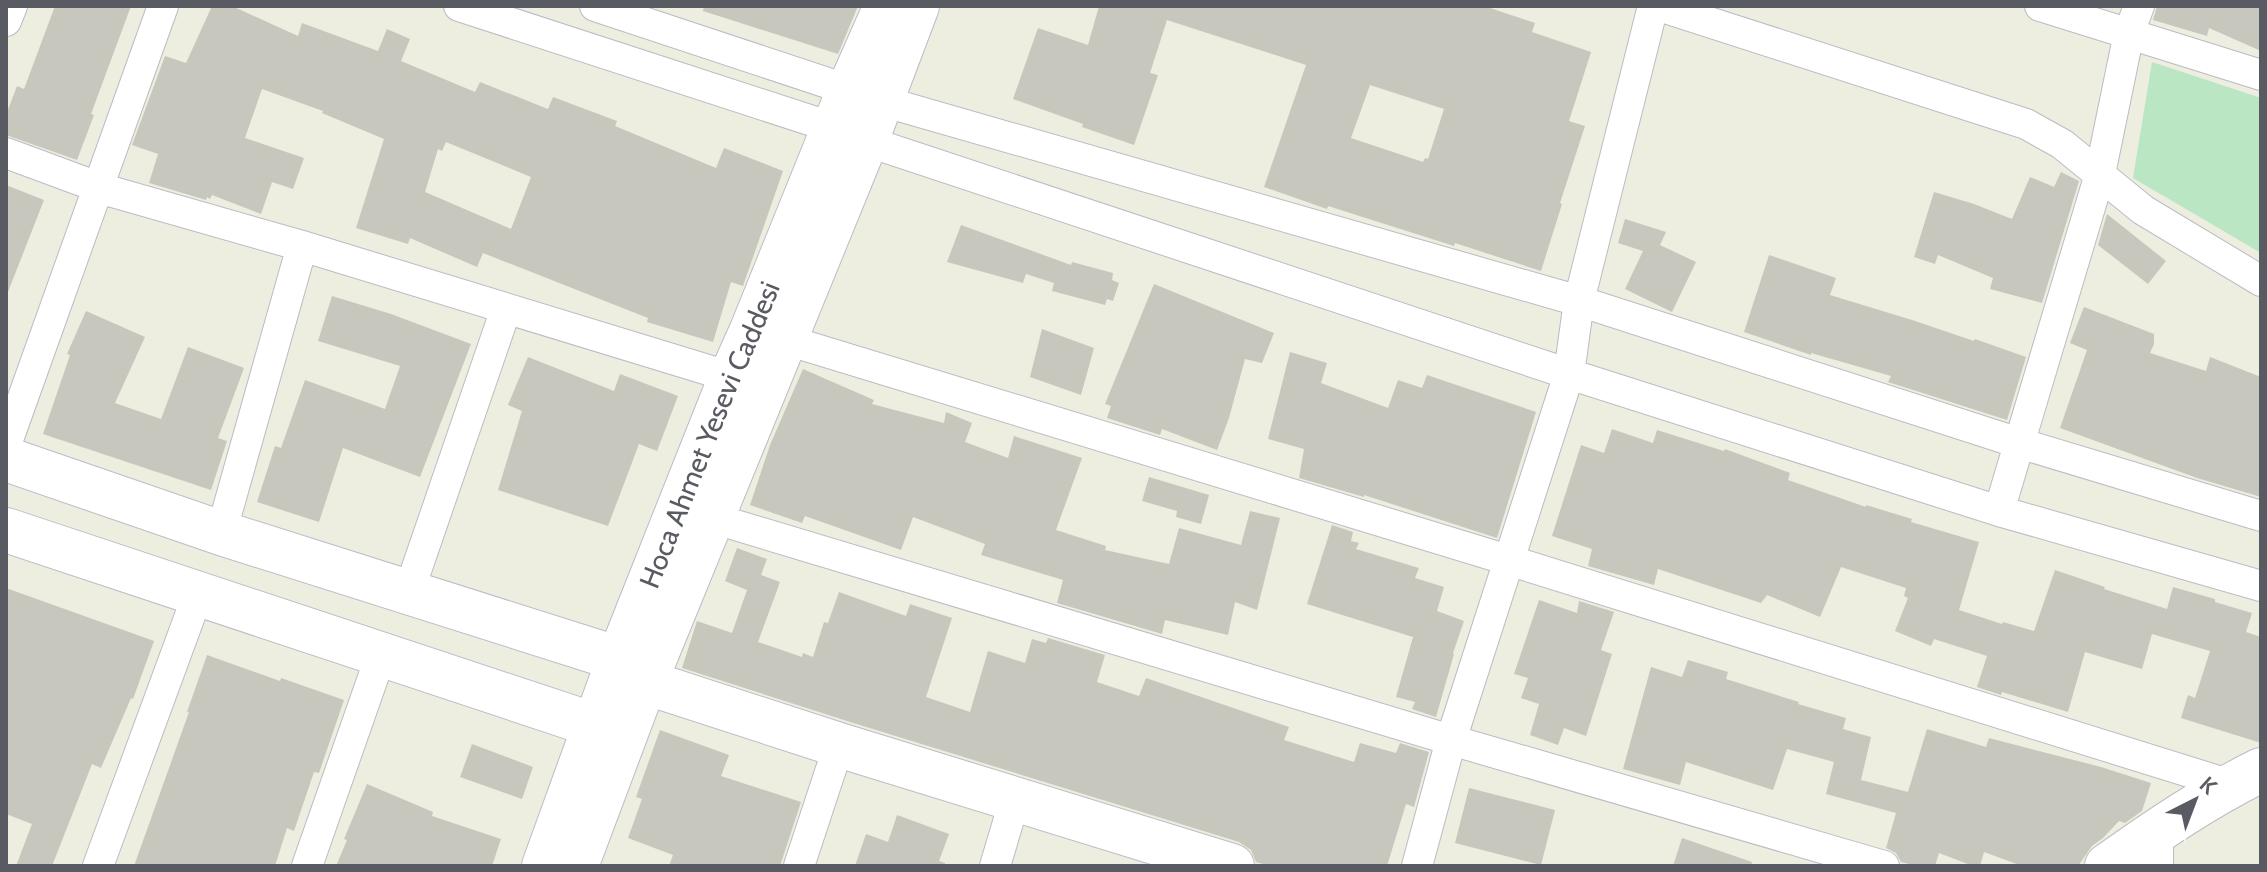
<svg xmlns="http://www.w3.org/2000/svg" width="2267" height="872" viewBox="0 0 2267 872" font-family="Cabin,sans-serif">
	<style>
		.green { fill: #bae6c3 }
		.building { fill: #c8c7bd; fill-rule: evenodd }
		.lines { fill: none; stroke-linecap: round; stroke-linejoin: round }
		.street-casing { stroke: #bbbcc3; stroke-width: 32 }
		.secondary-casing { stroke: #bbbdc5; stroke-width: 46 }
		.street { stroke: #fff; stroke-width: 30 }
		.secondary { stroke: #fff; stroke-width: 44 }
		.labels { text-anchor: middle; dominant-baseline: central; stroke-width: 7; stroke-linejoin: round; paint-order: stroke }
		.street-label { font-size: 28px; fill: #595b62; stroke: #fff }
	</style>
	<rect width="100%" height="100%" fill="#edede0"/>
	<path class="green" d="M2152,62l109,36v155l-128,-75z"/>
	<path class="building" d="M55,6h76l-40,108 3,1 -17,45 -71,-25v-20l11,-29 7,3z
		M212,6h20l66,30 4,-13 76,28 9,-22 23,10 -9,22 74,31 5,-10 68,27 5,-12 64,24 -2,5 101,42 8,-20 59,23 -40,115 -12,-4 -18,60 -66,-20 1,-4 -165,-65 -6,14 -67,-29 -2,6 -52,-16 28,-89 -62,-26 1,-2 -61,-22 -17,49 59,20 -11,31 -21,-7 -11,32 -49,-19 -2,4 -3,-2 -1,3 -57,-17 9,-29 -26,-9 33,-89 21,7zM446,142l85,35 -20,52 -86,-37 13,-43 4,2z
		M704,6h154l-20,48 -135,-43z
		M1099,6h385l51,17 -3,9 59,20 -22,69 16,5 -25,77 2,1 -21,67 -86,-28 -1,3 -126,-40 -1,3 -63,-22 42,-122 -139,-45 -17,53 8,2 -24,70 -52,-18 1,-3 -70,-25 25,-71 50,17zM1370,85l74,24 -16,50 -3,-1 -2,4 -72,-24z
		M2157,6h104v45l-52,-23 -2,8 -54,-16z
		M2061,172l18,9 -37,122 -52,-14 3,-11 -55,-23 -3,9 -21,-7 20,-65 40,12 38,15 18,-42 24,10z
		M6,185l38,15 -36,92h-2z
		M2107,214l59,47 -18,23 -50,-39z
		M1625,219l41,13 -6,13 36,17 -24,50 -47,-23 18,-38 -25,-8z
		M961,225l110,40 1,-3 41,11 -1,7 7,3 -6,18 -6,-2 -2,6 -53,-14 2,-8 -28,-9 -3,9 -76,-21z
		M1769,255l67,23 -6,17 82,25 62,21 1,-2 51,18 -19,63 -119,-38 3,-6 -80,-23v2l-67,-23z
		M1154,284l120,49 -12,30 -17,-4 -16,59 -12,32 -55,-21 -2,6 -53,-17 4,-12 -6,-2z
		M332,296l59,18 80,30 -51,133 -77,-29 -24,74 -62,-20 18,-56 6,2 24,-68 80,29 15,-43 -82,-25z
		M2084,307l70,27v10l-4,9 56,18 4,-14 51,20v120l-64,-19 -137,-50 27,-78 -17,-7z
		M86,311l59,26 -30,66 46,16 27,-72 56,21 -26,70 9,3 -16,49 -168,-56 27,-79 -3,-1z
		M1042,329l52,19 -13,47 -51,-18z
		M1290,352l37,11 -6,20 67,25 10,-28 24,8 5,-13 109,37 -39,126 -133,-43v2l-65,-19 5,-29 -36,-10z
		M528,357l86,34 6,-17 58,22 -21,55 -18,-7 -31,82 -110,-36 24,-79 -14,-6z
		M803,369l71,31 -2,4 72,19 2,-11 26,11 -7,19 43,16 6,-22 68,22 -26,72 50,16 -1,4 64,14 10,-36 62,17 9,-34 30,7 -23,92 -22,-8 -7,33 -63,-15 -3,14 -105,-31 6,-23 -82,-25 4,-11 -72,-27 -12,33 -96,-34 -3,7 -52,-18 20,-60z
		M1612,429l41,14 4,-13 67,21 1,-2 65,24 -2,7 78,27v-2l46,14 -1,3 68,20 -20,68 43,14 1,-2 31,9 21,-61 50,17 -1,2 63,20 6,-22 42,12v3l37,11 -6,19 15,5v106l-80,-25 7,-23 7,3 15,-47 -58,-17 -10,35 -57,-17 -17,60 -66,-20 -1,3 -24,-8 10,-31 -53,-17 -3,7 -36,-15 13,-33 -4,-2 2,-8 -65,-21 -21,50 -53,-22 -6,8 -103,-34 -4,16 -66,-19 4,-17 -40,-13 29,-91 23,8z
		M1149,477l60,18 -8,29 -25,-7 1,-6 -35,-10z
		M1332,525l21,7 -2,9 8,2 -3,6 63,19 -4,10 29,9 -7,24 27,10 -11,32 1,1 -18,63 -24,-8 3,-7 -19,-5 17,-60 -106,-33z
		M737,548l30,11 -6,16 19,7 -22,60 44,15 1,-4 10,4 11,-35 4,1 11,-31 67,24 4,-12 42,14 -26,79 44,15 18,-61 37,12 7,-24 14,4 2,-5 57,17 -8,27 42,14 7,-18 143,49 -5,13 70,22 6,-19 36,10 4,-10 29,9 -15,55 -8,-3 -19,62h-117l-14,-4 -5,-12 -12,-8 -392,-121 -165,-53 15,-47 35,12 15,-43 -22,-9z
		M6,588l148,53 -21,58 -2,-1 -30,70 -9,-4 -40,102h-36l16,-42 -26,-10z
		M1539,600l38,13 2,-12 35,11 -13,38 11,4 -26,82 -22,-8 -6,17 -28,-10 9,-31 -18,-6 7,-20 -14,-4z
		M207,655l73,26 1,-3 63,22 -25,73 -5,-1 -20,59 -7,-3 -12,38h-141l55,-154h-2z
		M1688,660l40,12 -2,7 73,23 -1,2 48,14 -3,11 28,8 -10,43 47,12 19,-63 59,18 3,-9 112,29 50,16 -9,28 -17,12 -6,-2 -16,17 -11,8 -14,20h-56l-38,-14 -4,14h-7l-34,-13 -4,13h-18l-16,-4 -5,-9 -10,-5 10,-35 -70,-19 8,-32 -47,-13 -14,41 -87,-28 -6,23 -57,-16 28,-102 31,10z
		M660,730l69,25 -8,21 80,26 -21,64h-111l4,-11 -45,-17 14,-39 -6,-2z
		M472,744l61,23 -11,32 -62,-22z
		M367,784l66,28 -1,4 69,23 -9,27h-156l11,-26 -3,-1z
		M1469,788l86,22 -14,55 -86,-22z
		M897,815l52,19 -10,27 6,2v3h-90l11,-32 22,8z
		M1682,838l70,24 -1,4h-78z"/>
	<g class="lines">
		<defs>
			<path id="street" d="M459,6l375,122 32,13 703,233 430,137 262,75
				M595,6l287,95 697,200 440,142 242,73
				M1659,6l367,118 36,20 81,66 118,71
				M2040,6l221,69
				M6,21l6,-15
				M6,153l100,37 196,56 429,131
				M770,335l738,225 723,225
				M6,445l157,-439
				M1999,511l101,-337 29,-141 10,-27
				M712,518l739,222 433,126
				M221,533l81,-287
				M409,591l97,-282
				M98,866l100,-272
				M307,866l74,-211
				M799,866l40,-121
				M995,866l20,-67
				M1417,866l34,-126 118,-366 10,-73 74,-295
				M2158,866v-36"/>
			<g id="secondary">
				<path d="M6,459l215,74 398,126"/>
				<path d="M6,530l588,195"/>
				<path d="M645,682l194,63 393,121"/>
				<path id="s1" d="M544,866l75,-207 112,-282 21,-47 97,-240 37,-84"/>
				<path d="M576,866l69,-184 221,-541 51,-135"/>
				<path d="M2107,866c49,-35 99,-69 154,-96"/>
			</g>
		</defs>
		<use href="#street" class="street-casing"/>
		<use href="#secondary" class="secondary-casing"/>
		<use href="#street" class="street"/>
		<use href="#secondary" class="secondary"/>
	</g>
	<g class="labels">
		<g class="street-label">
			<text stroke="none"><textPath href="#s1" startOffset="462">Hoca Ahmet Yesevi Caddesi</textPath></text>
		</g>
	</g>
	<rect width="2267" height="872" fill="none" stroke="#595b62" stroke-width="16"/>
	<g transform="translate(2195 800) rotate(42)" stroke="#ffffff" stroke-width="6" paint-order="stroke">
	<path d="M0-6L14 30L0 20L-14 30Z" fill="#595b62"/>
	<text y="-12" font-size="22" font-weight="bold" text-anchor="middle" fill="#595b62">K</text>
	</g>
</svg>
